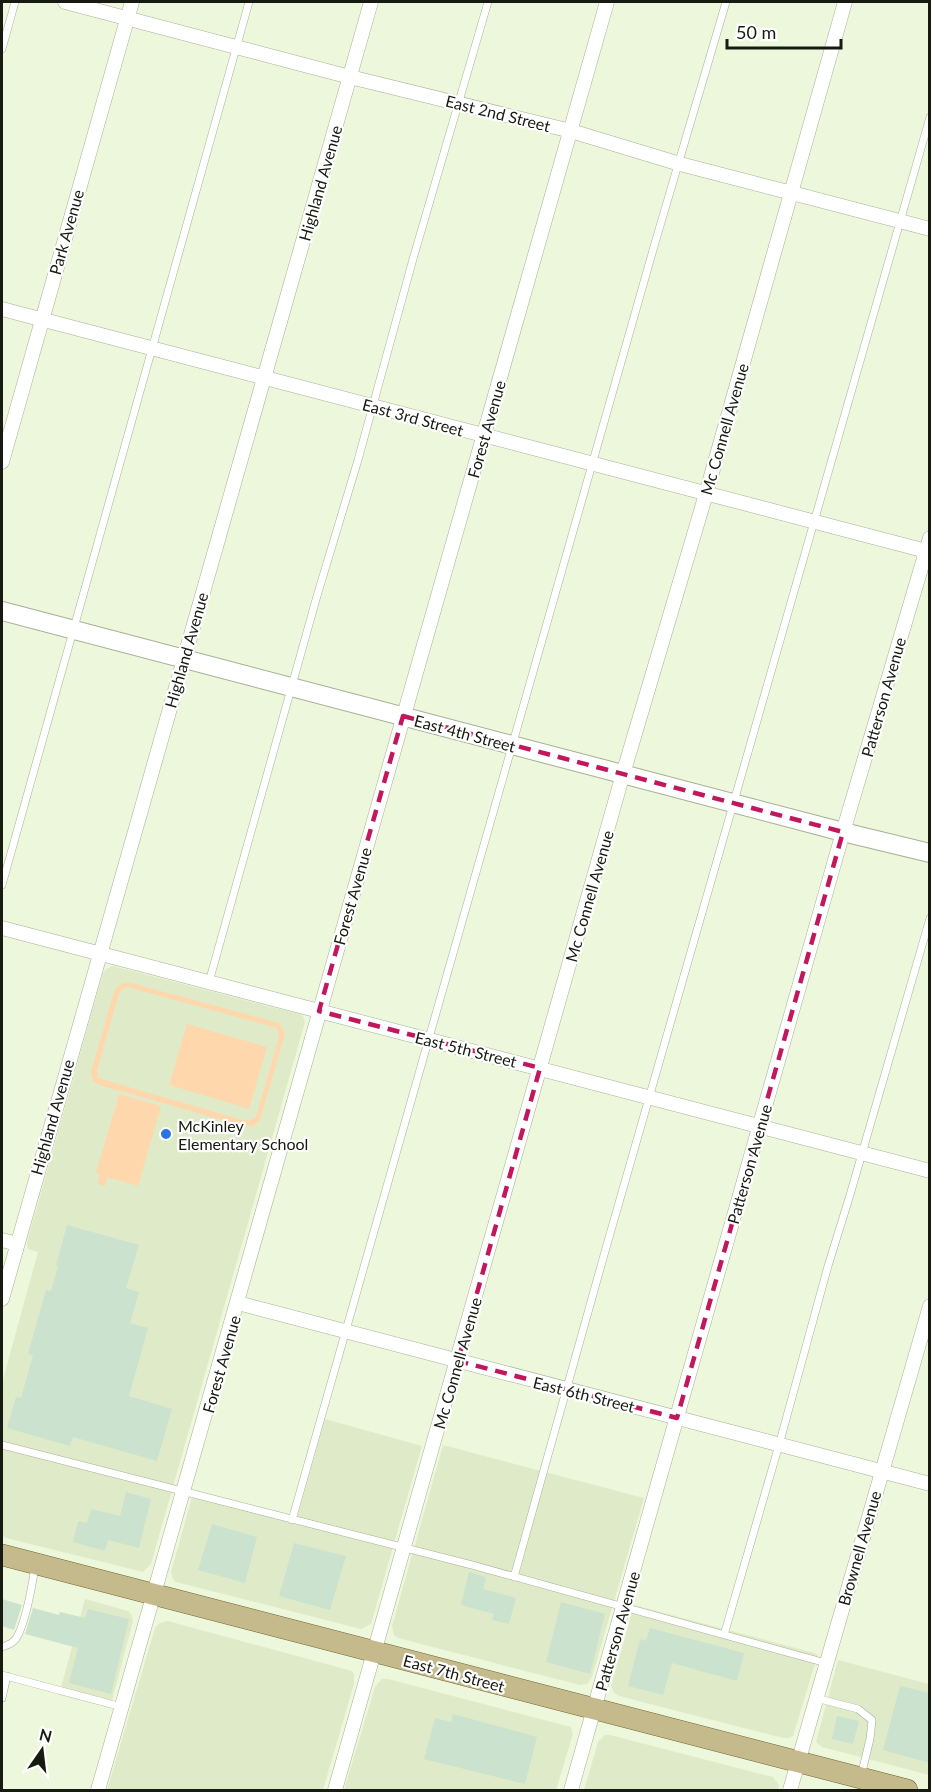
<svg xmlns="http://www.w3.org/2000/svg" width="931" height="1792" viewBox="0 0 931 1792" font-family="Lato,sans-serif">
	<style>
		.built { fill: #dfebc8 }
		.green { fill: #fed7ad; fill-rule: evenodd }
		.building { fill: #cae2ce }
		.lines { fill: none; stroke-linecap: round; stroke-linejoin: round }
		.lane-casing { stroke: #a6af95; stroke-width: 8 }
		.street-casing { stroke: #a6af95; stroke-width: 15 }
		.secondary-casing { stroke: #a6af95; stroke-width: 20 }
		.primary-casing { stroke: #6e642f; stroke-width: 22 }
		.lane { stroke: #fff; stroke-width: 7 }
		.street { stroke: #fff; stroke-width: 14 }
		.secondary { stroke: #fff; stroke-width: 18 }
		.primary { stroke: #c5ba8c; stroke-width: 21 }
		.marked { fill: none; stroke: #c2185b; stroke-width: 4.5; stroke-dasharray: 12 8; stroke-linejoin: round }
		.poi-dot { fill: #2874e0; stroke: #fff; stroke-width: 2 }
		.labels { text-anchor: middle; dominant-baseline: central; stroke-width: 4.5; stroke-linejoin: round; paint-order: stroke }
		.street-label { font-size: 16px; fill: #161a10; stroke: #fff }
		.poi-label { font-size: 16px; fill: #161a10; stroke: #fff; text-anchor: start }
	</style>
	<rect width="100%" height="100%" fill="#edf7db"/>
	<path class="built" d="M113,966l186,48 4,2 2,6 -154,542 -8,8 -141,-35v-154l36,-131 -10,-3 -1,-7 76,-269 3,-4z
		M325,1419l97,27 -51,178 -10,5 -185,-47 -3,-3 -2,-7 23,-82 103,28z
		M443,1445l201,53 -52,179 -5,7 -7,1 -182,-47 -4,-3 -2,-9z
		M85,1599l43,12 3,3 2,7 -23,87 -51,-13z
		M634,1605l184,49 -25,82 -4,2h-6l-164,-42 -5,-3 -3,-7z
		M168,1621l184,50 2,3v10l-31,106h-216l48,-162 5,-5z
		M838,1660l91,24v91l-107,-28 -6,-5z
		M382,1679h6l183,48 2,7 -17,56h-212l31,-103z
		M605,1735h5l163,42 6,8 -1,5h-194l14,-48z"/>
	<path class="green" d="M124,983h7l148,40 5,8v6l-24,83 -7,6h-10l-144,-41 -6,-4 -2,-9 23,-80 4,-6zM127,987l150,41 2,9 -23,80 -8,4 -9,-2 -141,-41 -1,-8 22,-77 3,-3z
		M187,1024l80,23 -18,62 -80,-24z
		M119,1094l42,12 -23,80 -30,-9 -3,9 -7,-2 2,-9 -4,-2z"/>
	<path class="building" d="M67,1225l72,20 -13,43 13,4 -9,31 18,5 -19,68 43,13 -15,52 -84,-24 -3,9 -63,-18 9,-31 5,1 12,-43 -5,-1 18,-64 5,1 7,-25 -2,-1z
		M126,1492l25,7 -12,49 -31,-8 -3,11 -32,-9 5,-21 9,2 4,-14 29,7z
		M212,1524l45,13 -12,46 -47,-13z
		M294,1543l52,13 -16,54 -51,-14z
		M469,1572l17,5 -3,12 33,9 -7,26 -17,-4 2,-6 -33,-9z
		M2,1599l20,6 -8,25 -12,-4z
		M561,1602l44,12 -15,60 -44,-12z
		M33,1608l26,7 1,-3 25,6 3,-9 41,10 -18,75 -42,-11 9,-35 -53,-14z
		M650,1628l94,25 -7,28 -65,-18 -9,32 -35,-9 12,-47 6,2z
		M900,1686l30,7v70l-47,-13z
		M453,1714l84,23 -12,47 -101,-25 11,-41 16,4z
		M837,1716l22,5 -6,23 -21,-5z"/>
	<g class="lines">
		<defs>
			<path id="lane" d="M2,49l13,-47
				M2,885l247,-883
				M209,982l108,-386 41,-136 55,-201 75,-257
				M2,1445l470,120 354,98
				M292,1520l363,-1277 71,-241
				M514,1577l90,-322 326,-1138
				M724,1635l55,-190 49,-179 22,-71 80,-277
				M2,1647c6,-2 12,-4 15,-10 9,-16 15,-51 18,-70
				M2,1675l120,32
				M2,1698l5,-22
				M816,1698l42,11 14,11 -2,19 -9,37"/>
			<path id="street" d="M65,2l285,75 221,54 109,33 250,65
				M2,309l928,243
				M2,462l130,-460
				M2,928l928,243
				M2,1240l15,4
				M2,1299l369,-1297
				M238,1303l692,181
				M98,1790l509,-1788
				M335,1790l288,-1016 83,-280 139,-492
				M571,1790l272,-958 87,-294
				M790,1790l140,-484"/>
			<path id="secondary" d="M2,611l841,221 87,21"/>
			<path id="primary" d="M2,1555l905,235"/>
		</defs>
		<use href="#lane" class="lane-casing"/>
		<use href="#street" class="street-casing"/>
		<use href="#secondary" class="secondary-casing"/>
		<use href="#primary" class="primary-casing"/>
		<use href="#lane" class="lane"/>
		<use href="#street" class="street"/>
		<use href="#secondary" class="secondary"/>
		<use href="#primary" class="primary"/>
	</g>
	<path class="marked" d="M403,716l440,116 -166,586 -219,-57 82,-293 -221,-57z"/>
	<circle class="poi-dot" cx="166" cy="1134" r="6"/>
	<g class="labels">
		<g class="street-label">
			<text transform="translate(498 113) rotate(14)">East 2nd Street</text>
			<text transform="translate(320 183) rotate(-74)">Highland Avenue</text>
			<text transform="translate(66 232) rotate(-74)">Park Avenue</text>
			<text transform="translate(413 417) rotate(15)">East 3rd Street</text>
			<text transform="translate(486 429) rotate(-74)">Forest Avenue</text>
			<text transform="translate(724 429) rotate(-74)">Mc Connell Avenue</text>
			<text transform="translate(186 650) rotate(-74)">Highland Avenue</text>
			<text transform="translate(883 697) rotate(-74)">Patterson Avenue</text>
			<text transform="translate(465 733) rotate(15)">East 4th Street</text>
			<text transform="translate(352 896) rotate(-74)">Forest Avenue</text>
			<text transform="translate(589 896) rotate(-74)">Mc Connell Avenue</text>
			<text transform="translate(466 1049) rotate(14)">East 5th Street</text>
			<text transform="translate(52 1117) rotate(-74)">Highland Avenue</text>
			<text transform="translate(749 1164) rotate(-74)">Patterson Avenue</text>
			<text transform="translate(457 1363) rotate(-74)">Mc Connell Avenue</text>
			<text transform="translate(221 1364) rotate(-74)">Forest Avenue</text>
			<text transform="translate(584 1394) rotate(14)">East 6th Street</text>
			<text transform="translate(859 1548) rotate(-74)">Brownell Avenue</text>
			<text transform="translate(617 1631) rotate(-74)">Patterson Avenue</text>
			<text transform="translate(454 1673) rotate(15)">East 7th Street</text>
		</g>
		<g class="poi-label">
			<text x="178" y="1125">McKinley<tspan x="178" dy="18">Elementary School</tspan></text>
		</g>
	</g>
	<rect width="931" height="1792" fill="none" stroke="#161a10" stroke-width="6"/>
	<g transform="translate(42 1750) rotate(14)" stroke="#ffffff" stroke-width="4.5" paint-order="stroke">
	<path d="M0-4.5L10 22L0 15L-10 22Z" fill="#161a10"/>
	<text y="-9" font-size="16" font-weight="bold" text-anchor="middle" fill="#161a10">N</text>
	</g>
	<path d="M727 39v9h114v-9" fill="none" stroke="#161a10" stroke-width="3"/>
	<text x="736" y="39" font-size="18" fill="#161a10" stroke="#ffffff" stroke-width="4.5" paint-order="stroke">50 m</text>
</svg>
